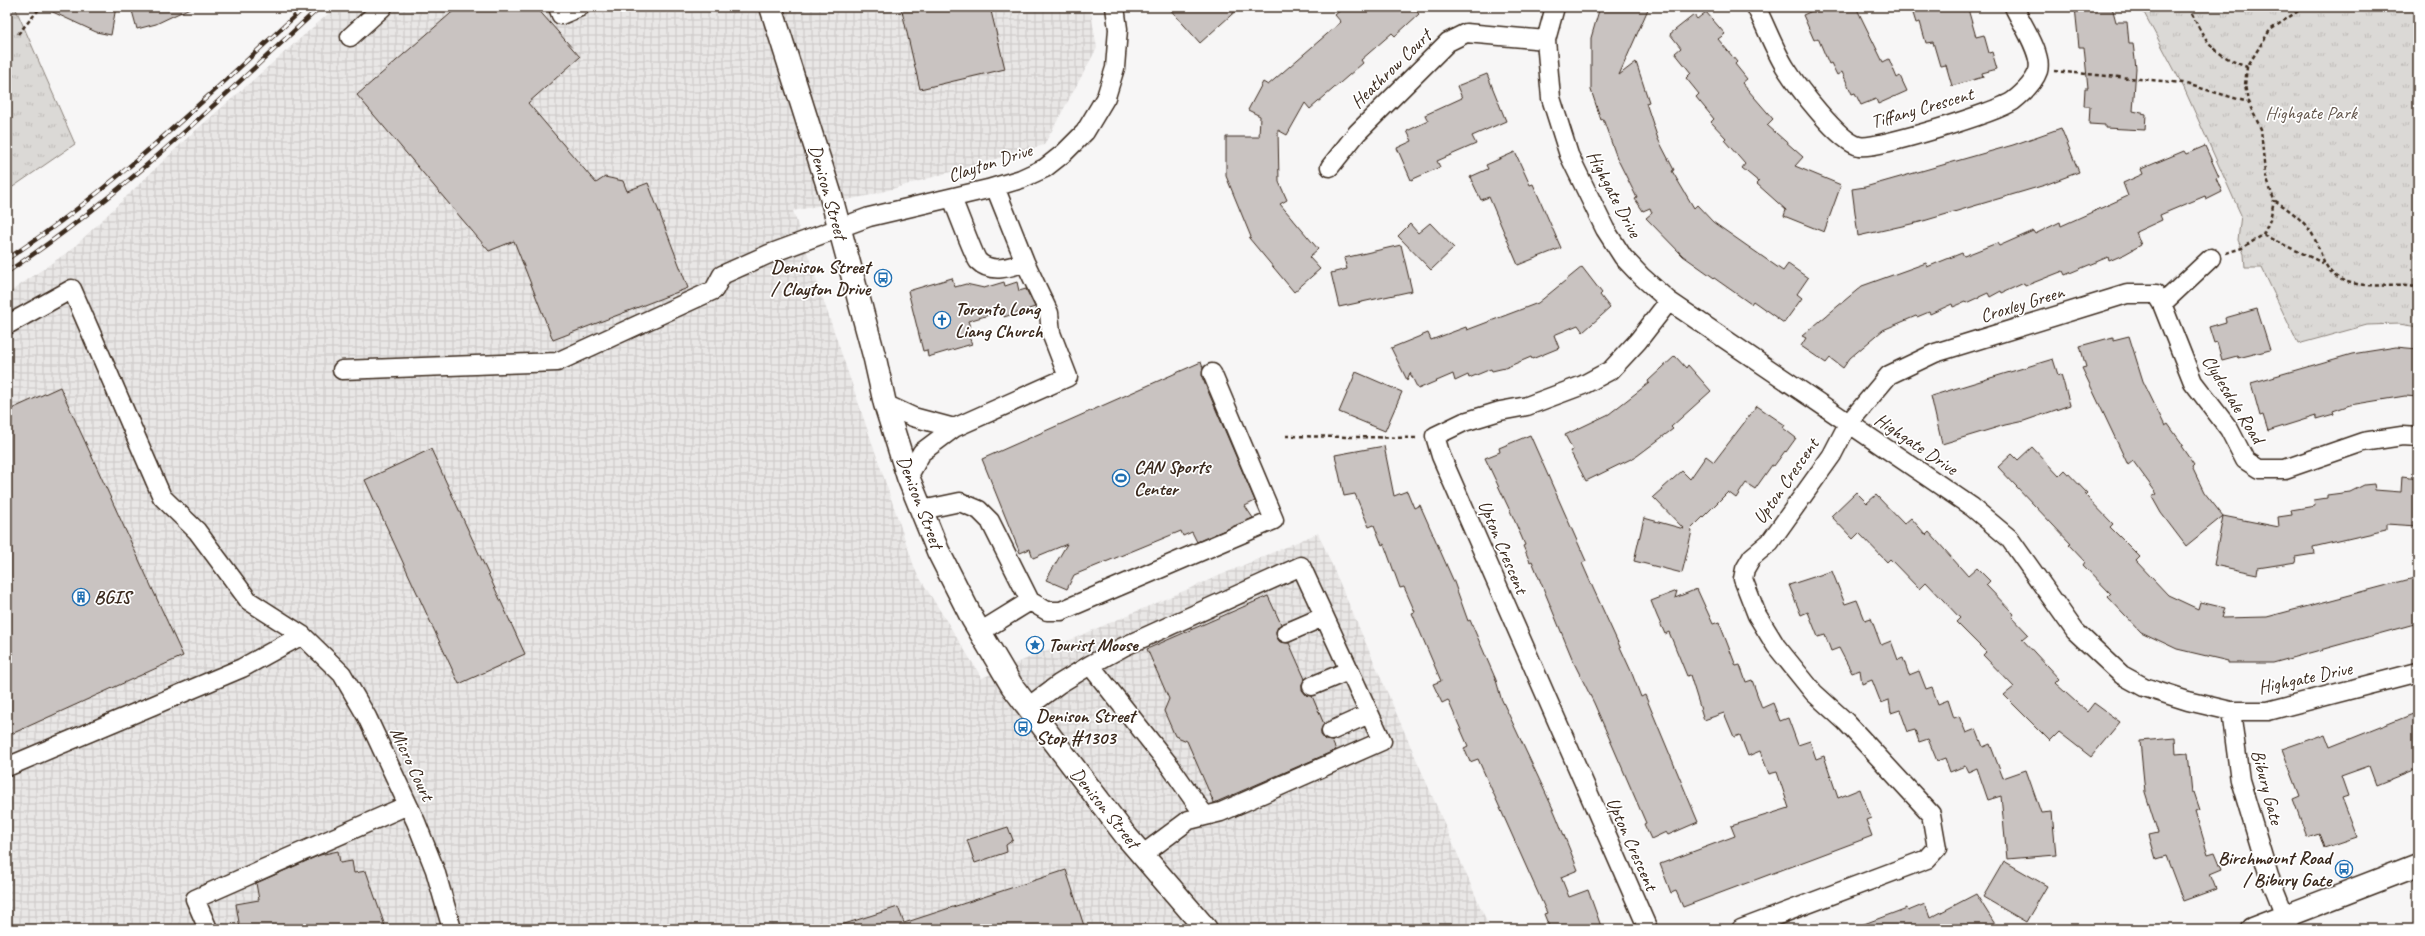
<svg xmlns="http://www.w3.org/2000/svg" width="2425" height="936" viewBox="0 0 2425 936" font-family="Caveat,sans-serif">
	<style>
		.industrial { fill: url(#industrial-grid) }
		.park { fill: url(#park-tufts); stroke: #8b827a }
		.building { fill: #c9c3c1; stroke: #3b2a1e }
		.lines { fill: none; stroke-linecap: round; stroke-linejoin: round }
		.minor-casing { stroke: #3b2a1e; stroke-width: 21 }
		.major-casing { stroke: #3b2a1e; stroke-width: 25 }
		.path { stroke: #3b2a1e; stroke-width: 2.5; stroke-dasharray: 4 3; stroke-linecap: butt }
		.minor { stroke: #fff; stroke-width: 18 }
		.major { stroke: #fff; stroke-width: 22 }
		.rail-casing { stroke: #3b2a1e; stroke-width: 4.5 }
		.rail { stroke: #fff; stroke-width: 3; stroke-dasharray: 9; stroke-linecap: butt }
		.labels { text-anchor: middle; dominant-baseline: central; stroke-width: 3.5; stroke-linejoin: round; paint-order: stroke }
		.street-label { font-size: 19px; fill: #3b2a1e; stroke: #fff }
		.park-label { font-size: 19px; fill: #63564c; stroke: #fff }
		.poi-label { font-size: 19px; font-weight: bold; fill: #3b2a1e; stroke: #fff; text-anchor: start }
	</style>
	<defs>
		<pattern id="industrial-grid" width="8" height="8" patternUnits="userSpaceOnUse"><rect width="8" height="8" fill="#e9e7e6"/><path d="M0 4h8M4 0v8" fill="none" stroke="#c9c6c5"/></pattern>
		<pattern id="park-tufts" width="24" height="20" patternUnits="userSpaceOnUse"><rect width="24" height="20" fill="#dbd9d6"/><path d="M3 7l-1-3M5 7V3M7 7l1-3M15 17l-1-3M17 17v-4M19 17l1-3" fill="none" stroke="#bdbab7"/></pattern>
	</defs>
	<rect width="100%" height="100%" fill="#f7f6f6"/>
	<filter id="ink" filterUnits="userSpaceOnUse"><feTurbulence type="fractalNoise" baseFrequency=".025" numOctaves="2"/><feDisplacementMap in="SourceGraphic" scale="8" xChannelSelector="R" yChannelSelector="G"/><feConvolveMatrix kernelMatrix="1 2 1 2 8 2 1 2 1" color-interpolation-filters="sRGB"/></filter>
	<g filter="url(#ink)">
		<path class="industrial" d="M336,7h754l7,41 -53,97 -173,50 -78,16 123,361 66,106 336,-145 172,396h-1483v-635l65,-45 114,-110z"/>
		<path class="park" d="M7,7h8l60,137 -68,47z
			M2141,7h277v320l-19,-3 -32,1 -69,19 -36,-76h-17l-1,-14 -6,-14 3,-25 -57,-127z"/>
		<path class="building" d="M42,7h74l-5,28 -15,-3z
			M131,7h61l-36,17 -19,5z
			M458,7h78l44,50 -52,46 68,80 9,-6 18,4 4,10 21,-8 40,105 -135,52 -39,-99 -25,10 -132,-156z
			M901,7h89l15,62 -85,20z
			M1168,7h72l-40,36z
			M1344,7h68l7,7 -24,22 -3,-3 -31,27 2,3 -53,46 -5,-6 -18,32 -9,-5 1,52 8,18 -7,4 38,45 -9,8 11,12 -26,23 -45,-54 2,-1 -25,-61v-39h33l1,-21 -12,-6 15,-28 5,3 73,-63 -6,-7z
			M1600,7h49l-30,68 17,-13 13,40 -3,1 12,36 16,31 -2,1 22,37 3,-3 16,17 70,49 5,-7 20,14 -11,16 5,4 -18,25 -31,-22 -2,3 -68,-48 -37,-38 6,-5 -2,-5 -7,3 -8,-12 2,-1 -20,-40 -14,-39 -2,1 -10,-30v-52z
			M1821,7h35l27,55 6,-3 8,19 3,-2 7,15 -29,13 -2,-5 -15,6 -6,-12 -3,1 -10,-22 -5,3 -6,-12 -2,1 -11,-26 -4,2 -11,-25z
			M1911,7h51l1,4 5,-2 8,28 8,-2 5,18 3,-1 5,17 -15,4 1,4 -31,9 -6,-21 -6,1 -7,-24 -7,1 -6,-21 -4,1z
			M2075,7h37l4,15h11l2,21h4l3,25 -3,43 13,3 -1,16 -40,-2v-3l-16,-1 1,-18h-6l1,-18h3l-4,-41h-5z
			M1706,12l19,22 -7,5 19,23 -2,2 12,15 -5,4 31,36 -6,6 36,32 -8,9 46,19 -17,47 -40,-16 2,-6 -29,-26 2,-2 -17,-14 3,-4 -21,-24 2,-2 -15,-16 3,-3 -18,-22 3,-3 -13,-16 5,-5 -16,-20 6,-5 -11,-14 24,-19 3,4z
			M1487,74l19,47 -34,15 4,8 -39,17 3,6 -29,13 -14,-32 15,-7 -5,-10 21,-10 -3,-6 37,-17 -5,-12z
			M2061,128l18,44 -34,13 -125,37 -62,14 -6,-47 13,-2 148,-42z
			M2205,146l14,31 -3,1 6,14 -16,8 -1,-4 -45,19 2,5 -26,12 5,13 -16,9 -16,7 -1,-4 -43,18 -2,-4 -38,15 -1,-3 -22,10 -1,-2 -11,6 -2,-4 -22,10 -1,-1 -12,5 -1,-3 -22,10 -1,-2 -12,5 -1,-1 -33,14 -33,28 -7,10 -13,-10 -4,5 -25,-17 5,-8 -4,-2 60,-50 64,-23 1,4 35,-14 2,3 33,-13 2,3 34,-15 2,3 25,-12 1,4 67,-30 -5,-13 20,-9 -2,-5 43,-18 2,3z
			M1515,152l15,33 3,-1 28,64 -43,17 -29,-68 -8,3 -11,-23 18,-8 -2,-4z
			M1430,223l24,25 -23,22 -33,-34 12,-12 8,9z
			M1401,245l11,46 -73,16 -8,-34 16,-4 -3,-11z
			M1582,267l20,26 -2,2 10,13 -27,24 -5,-7 -24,10 5,13 -27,11 -1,-2 -26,11 -13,3 -1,-2 -22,9 -1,-3 -13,6 -2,-7 -35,15 -8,-16 -3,7 -16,-32 37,-15 3,7 35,-13 1,3 71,-27z
			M952,278l3,9 11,-3 18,4 20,-6 1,4 12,-4 2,9 7,-2 9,18 -31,10 -1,-6 -35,10 5,15 -4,1 3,7 -44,13 -1,-7 -4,1 -15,-60z
			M2257,309l13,41 -32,8 -1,-2 -15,4 -5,-18 -3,1 -5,-16 17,-5 -1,-4z
			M2129,336l14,45 22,45 3,-2 15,21 -2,1 13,19 -2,2 12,25 19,24 -37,30 -25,-33 -9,-16 5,-3 -24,-33 -5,4 -46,-97 4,-1 -6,-21 33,-9v3z
			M2396,347l22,2v48l-13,-1 -55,9 -17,6 1,3 -18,5v-3l-48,15 -5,-16 -3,1 -9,-33 101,-29z
			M1675,356l11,12 2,-3 23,26 -40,36 2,2 -36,27 -51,25 -16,-30 3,-1 -8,-15 44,-21 40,-31 -1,-2z
			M2053,359l5,16 3,-1 9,31 -46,16 -19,4 -63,19 -11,-48z
			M1201,362l2,6 -1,9 53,124 -10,5 8,12 -56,24 -5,-10 -9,4 -2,-5 -107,44 -7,14 -21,-9 21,-36 -34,14 -3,-9 -10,4 -38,-94z
			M1356,372l46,20 -17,39 -46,-19z
			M60,387l123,269 -176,80v-325z
			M1757,406l28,19 -2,3 13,10 -10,14 -1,-1 -11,15 -2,-1 -17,24 -9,-6 -10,15 -8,-6 -38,38 2,1 -10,42 -48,-12 10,-43 40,11 -31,-32 29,-26 8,8 16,-23 8,6z
			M1530,435l56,126 -4,2 11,25 38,83 10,26 4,-2 53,127 -30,13 -2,-3 -15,7 -7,-15 2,-1 -52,-120 -20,-40 -42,-102 -2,1 -7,-16 2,-1 -12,-28 -28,-59 15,-6 -1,-4z
			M1384,446l10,50 13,-5 7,17 6,-3 34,77 14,39 2,-1 26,60 5,18 54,115 23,57 -17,7 8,20 19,-7 14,39h-52l-6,-15 3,-1 -69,-154 -8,3 -6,-14 4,-2 -20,-46 -6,3 -9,-19 8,-3 -29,-68 3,-1 -11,-25 -4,1 -16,-44 -2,1 -8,-20 -5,2 -14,-33 -11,2 -9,-41z
			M2032,447l27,29 6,-6 22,23 -2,2 28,29 -3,3 30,30 -4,4 32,34 30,14 2,-7 25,6 -3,10 45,-1 151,-40v46l-145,40h-45v-2l-51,-12 -36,-17 -33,-35 3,-3 -28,-29 2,-3 -16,-17 2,-1 -73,-77 14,-13 6,6z
			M431,449l94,205 -66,30 -94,-204z
			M2402,476l16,2v48l-32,-2v6l-73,17 1,7 -19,3 1,5 -38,6 -1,6 -43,-9 9,-49 56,11 -1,-10 14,-2 -1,-5 24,-4 -1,-6 13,-2v-3l23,-3 14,-7 10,-1 1,6 26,2z
			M1856,492l11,11 9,-8 28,29 7,-6 15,17 3,-3 39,44 9,-8 13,13 -4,4 28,29 -2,3 16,17 -6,5 37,40 -4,4 32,29 7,-9 26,19 -29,35 -32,-25 -9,9 -46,-46 10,-8 -31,-32 3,-3 -30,-30 4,-4 -34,-36 -7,7 -29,-30 -3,3 -28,-29 -6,6 -22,-23z
			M1832,571l13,33 12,-4 8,20 6,-2 10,27 10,-4 7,19 5,-2 6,17 10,-4 7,18 6,-2 6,17 10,-4 6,18 5,-2 7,17 10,-4 7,18 7,-3 13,34 23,-8 15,43 11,-1 4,43 -49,4 -6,-63 -13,4 -11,-32 -9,4 -3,-6 -15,6 -5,-14 -8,3 -9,-22 -9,3 -4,-12 -7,2 -8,-22 -9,3 -2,-13 -8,3 -9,-23 -10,4 -2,-14 -8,3 -13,-25 -8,3 -6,-16 -7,2 -10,-25 -7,3 -12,-30z
			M1697,589l16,35 6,-2 17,44 4,-1 6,17 6,-2 10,28 11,-5 7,18 8,-3 10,27 12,-4 6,18 8,-3 14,42 22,-9 11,29 -5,2 6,16 -189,71 -7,-16 -5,2 -11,-29 75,-28 -4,-10 58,-18 -12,-36 -8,2 -9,-23 -12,5 -8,-21 -6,2 -10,-24 -20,7 -14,-45 -3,1 -18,-44 -4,2 -8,-18 -6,-15 26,-10 -2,7z
			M1268,596l13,28 -5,7 1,7 3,4 9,1 16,36 -3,5v6l4,5 6,1 12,28 -3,6v5l4,5 7,1 4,9 -122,53 -27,-62 -12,-5 -11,-25 5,-12 -22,-50z
			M2418,712v56l-42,17 -7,-19 -28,10 7,20 -6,2 15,39 -33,11 -5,-15 -12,4 -14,-38 7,-3 -18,-47 43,-15 5,13z
			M2175,738l1,16 12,-1 4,40 2,-1 6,18 -5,1 13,43 7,-2 7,17 -12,5 6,15 -33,12 -17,-45 -10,3 -7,-24 9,-2 -13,-41 -5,-51z
			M1008,827l5,13 -7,5 1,7 -32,11 -8,-23z
			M338,851l2,12 12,-2 2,12 12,-2 20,58h-146l-4,-25 23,-4 -3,-17 64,-28z
			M2004,861l43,25 -21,36 -43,-25z
			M1066,870l19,59h-246l-1,-3 60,-19 6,16z
			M1976,894l22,35h-142v-2l51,-19 1,3 17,-7 5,14z"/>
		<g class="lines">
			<defs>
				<path id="minor" d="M558,7l3,8 19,-8
					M1555,7l-9,33 5,58 18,57 36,74 18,28 18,19 28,25 303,206 37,31 66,93 47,44 22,12 44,14 43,10h37l150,-39
					M1756,7c10,20 18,42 29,60 12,19 54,75 74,79 17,4 138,-34 154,-45 10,-8 21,-18 25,-30 5,-17 -17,-48 -24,-64
					M350,37l33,-30
					M1330,167l27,-34 91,-91 18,-9 80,7
					M952,198c4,10 22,58 26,63 13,13 33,6 47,1
					M2162,304l49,-46
					M7,325l65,-36 90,208 35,34 52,70 53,34 40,39 25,43 49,105 19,48 17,59
					M342,370l215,-8 157,-72 8,-15 47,-21 100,-37 119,-28 33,-10 24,-11 19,-15 21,-21 21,-35 9,-29 3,-39 -3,-22
					M885,404l28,13 41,11
					M908,477l14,-25 32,-24 114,-51 -17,-44 -2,-20 -24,-51 -30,-75
					M922,510l38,-8 19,8 11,11 40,80 17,10h14l213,-91 -62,-147
					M980,632l50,-31
					M1286,633l37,-16
					M1090,665l33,-18 178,-81 81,175 -161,71 -16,4
					M1312,686l36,-15
					M1028,707l31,-23 31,-19 80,101 35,50 -16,4 -47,35
					M2231,711l9,69 29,96 21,53
					M1331,731l38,-17
					M7,767l235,-99 60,-33
					M208,929l-13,-30 213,-94
					M1648,929l-207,-473 -6,-20 29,-14 36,-11 27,-5 56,-21 28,-15 27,-29 31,-40
					M1741,929l186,-70 10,-11 -6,-34 -85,-92 -32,-29 -38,-47 -19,-31 -14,-36 2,-10 7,-12 18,-15 62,-87 16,-31 41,-49 46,-22 192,-59h29l6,10 31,78 36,47 16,31 14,9h26l78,-27 39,-6 16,1"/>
				<path id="major" d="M771,7l59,186 45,166 10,45 23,73 30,74 35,69 39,66 114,150 80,93
					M2252,929l166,-64"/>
			</defs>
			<use href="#minor" class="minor-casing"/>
			<use href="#major" class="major-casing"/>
			<path class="path" d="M2189,7c14,32 24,48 58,60
				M2304,7l-34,23 -23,37 -2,18 3,17 13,27 4,45 9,26c13,8 28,19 37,32 12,20 11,42 36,50 23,6 48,2 71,5
				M18,34l23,-27
				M2054,71l129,12 65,19
				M2263,235l7,-15 4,-20
				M2226,253l16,-5 21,-13 60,28
				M1286,436l133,2"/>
			<use href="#minor" class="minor"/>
			<use href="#major" class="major"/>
			<defs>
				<path id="rail" d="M7,259c109,-71 202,-165 298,-252
					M7,272c114,-75 213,-173 313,-265"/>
			</defs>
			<use href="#rail" class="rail-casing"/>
			<use href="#rail" class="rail"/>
		</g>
	</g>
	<defs>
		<symbol id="bus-ring" viewBox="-11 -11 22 22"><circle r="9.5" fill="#fff" stroke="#1f6fb2" stroke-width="1.5"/><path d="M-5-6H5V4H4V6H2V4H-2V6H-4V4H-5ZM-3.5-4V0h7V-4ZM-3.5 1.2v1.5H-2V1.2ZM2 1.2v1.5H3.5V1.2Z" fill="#1f6fb2"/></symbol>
		<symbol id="church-ring" viewBox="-11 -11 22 22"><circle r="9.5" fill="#fff" stroke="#1f6fb2" stroke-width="1.5"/><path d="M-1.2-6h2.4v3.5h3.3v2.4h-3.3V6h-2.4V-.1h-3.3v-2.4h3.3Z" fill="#1f6fb2"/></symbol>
		<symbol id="stadium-ring" viewBox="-11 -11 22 22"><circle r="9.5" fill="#fff" stroke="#1f6fb2" stroke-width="1.5"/><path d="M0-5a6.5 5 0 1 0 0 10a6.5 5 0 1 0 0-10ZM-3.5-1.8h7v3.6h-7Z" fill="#1f6fb2"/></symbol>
		<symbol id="building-ring" viewBox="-11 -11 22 22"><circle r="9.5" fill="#fff" stroke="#1f6fb2" stroke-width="1.5"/><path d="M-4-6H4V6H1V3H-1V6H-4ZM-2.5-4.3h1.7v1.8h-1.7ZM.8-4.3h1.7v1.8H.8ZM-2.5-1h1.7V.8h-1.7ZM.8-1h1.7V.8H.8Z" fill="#1f6fb2"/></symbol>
		<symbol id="sight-ring" viewBox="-11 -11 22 22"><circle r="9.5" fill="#fff" stroke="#1f6fb2" stroke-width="1.5"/><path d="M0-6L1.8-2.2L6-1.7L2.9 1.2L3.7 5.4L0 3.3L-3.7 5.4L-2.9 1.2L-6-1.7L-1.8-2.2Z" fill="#1f6fb2"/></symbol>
	</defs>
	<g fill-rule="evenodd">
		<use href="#bus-ring" x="873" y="268" width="20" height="20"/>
		<use href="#church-ring" x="932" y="310" width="20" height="20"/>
		<use href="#stadium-ring" x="1111" y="468" width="20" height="20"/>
		<use href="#building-ring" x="71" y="587" width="20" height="20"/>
		<use href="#sight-ring" x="1025" y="635" width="20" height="20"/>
		<use href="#bus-ring" x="1013" y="717" width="20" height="20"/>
		<use href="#bus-ring" x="2334" y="859" width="20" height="20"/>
	</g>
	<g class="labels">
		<g class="street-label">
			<text transform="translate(1391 69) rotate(-44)">Heathrow Court</text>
			<text transform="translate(1922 108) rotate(-16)">Tiffany Crescent</text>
			<text transform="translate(990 163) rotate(-18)">Clayton Drive</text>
			<text transform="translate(828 192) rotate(74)">Denison Street</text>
			<text transform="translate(1614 194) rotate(62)">Highgate Drive</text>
			<text transform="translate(2022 304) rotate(-17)">Croxley Green</text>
			<text transform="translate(2233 399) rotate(58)">Clydesdale Road</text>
			<text transform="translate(1916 444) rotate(34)">Highgate Drive</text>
			<text transform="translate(1786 481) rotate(-55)">Upton Crescent</text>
			<text transform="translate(920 502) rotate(69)">Denison Street</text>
			<text transform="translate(1503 547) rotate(67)">Upton Crescent</text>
			<text transform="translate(2305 678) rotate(-12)">Highgate Drive</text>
			<text transform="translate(412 764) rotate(65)">Micro Court</text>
			<text transform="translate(2267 787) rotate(75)">Bibury Gate</text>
			<text transform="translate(1105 808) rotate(51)">Denison Street</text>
			<text transform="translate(1632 844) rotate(66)">Upton Crescent</text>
		</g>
		<g class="park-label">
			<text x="2311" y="113">Highgate Park</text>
		</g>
		<g class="poi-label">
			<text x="870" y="267" text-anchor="end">Denison Street<tspan x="870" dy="22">/ Clayton Drive</tspan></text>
			<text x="955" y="309">Toronto Long<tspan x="955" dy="22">Liang Church</tspan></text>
			<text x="1134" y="467">CAN Sports<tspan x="1134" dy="22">Center</tspan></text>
			<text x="94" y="597">BGIS</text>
			<text x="1048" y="645">Tourist Moose</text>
			<text x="1036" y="716">Denison Street<tspan x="1036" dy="22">Stop #1303</tspan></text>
			<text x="2331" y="858" text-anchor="end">Birchmount Road<tspan x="2331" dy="22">/ Bibury Gate</tspan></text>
		</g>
	</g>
	<rect width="2425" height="936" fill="none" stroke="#fff" stroke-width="24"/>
	<rect x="12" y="12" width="2401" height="912" fill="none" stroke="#3b2a1e" stroke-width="1.5" filter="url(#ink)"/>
</svg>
